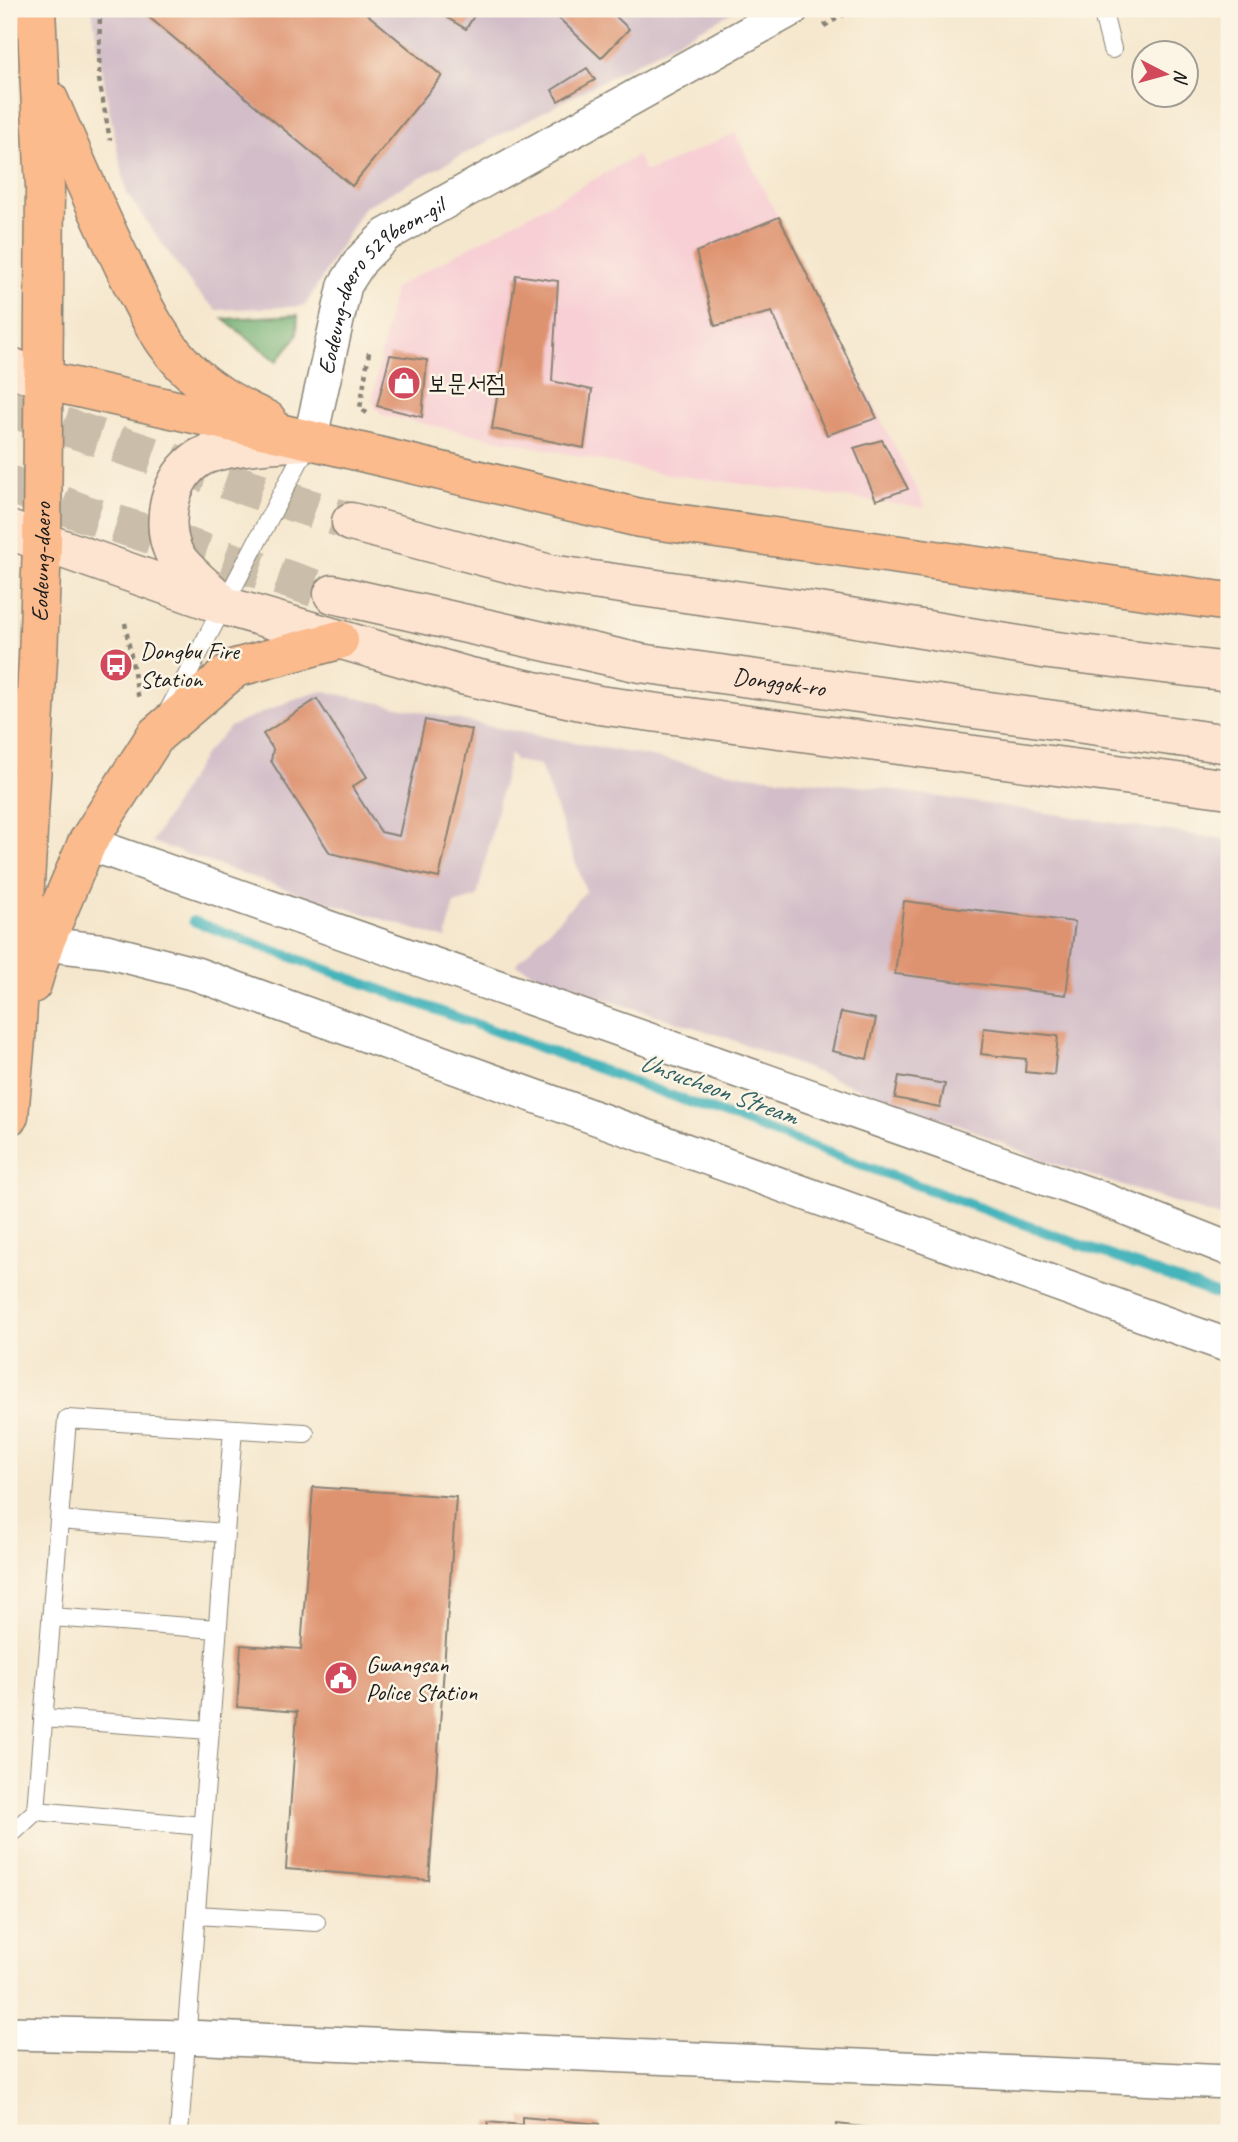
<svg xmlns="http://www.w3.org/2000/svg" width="1238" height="2142" viewBox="0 0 1238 2142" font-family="Caveat,'Poor Story',sans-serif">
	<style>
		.built { fill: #f7cfd4 }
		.industrial { fill: #d2bdc8 }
		.forest { fill: #6ead6f; stroke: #456446; stroke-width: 2 }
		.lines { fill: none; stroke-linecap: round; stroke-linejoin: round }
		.stream { stroke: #44b4bb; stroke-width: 10 }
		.building { fill: #de936f }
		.secondary-tunnel { stroke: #cabeaa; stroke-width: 38; stroke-dasharray: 38 19; stroke-linecap: butt }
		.lane-casing { stroke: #888274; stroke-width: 20 }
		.street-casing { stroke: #888274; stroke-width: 36 }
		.secondary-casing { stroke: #888274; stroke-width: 41 }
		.primary-casing { stroke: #888274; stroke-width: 41 }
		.path { stroke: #888274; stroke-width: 4.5; stroke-dasharray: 5 5; stroke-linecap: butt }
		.lane { stroke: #fff; stroke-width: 18 }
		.street { stroke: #fff; stroke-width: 33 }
		.secondary { stroke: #fde4d1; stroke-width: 38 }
		.primary { stroke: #fbbb8c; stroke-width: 38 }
		.labels { text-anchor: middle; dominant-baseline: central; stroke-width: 5; stroke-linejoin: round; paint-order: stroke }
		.street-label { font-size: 24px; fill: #1c1c1c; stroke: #fcf5e5 }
		.poi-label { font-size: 24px; fill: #1c1c1c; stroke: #fcf5e5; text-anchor: start }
		.water-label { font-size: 26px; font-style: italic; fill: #2e6064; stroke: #fcf5e5 }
	</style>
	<rect width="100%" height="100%" fill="#fcf5e5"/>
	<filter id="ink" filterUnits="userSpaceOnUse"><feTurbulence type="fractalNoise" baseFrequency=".0143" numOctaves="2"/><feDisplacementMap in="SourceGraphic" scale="14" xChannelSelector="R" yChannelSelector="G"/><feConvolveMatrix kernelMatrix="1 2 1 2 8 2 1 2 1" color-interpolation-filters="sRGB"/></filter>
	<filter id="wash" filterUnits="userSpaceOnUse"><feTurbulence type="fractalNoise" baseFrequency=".00686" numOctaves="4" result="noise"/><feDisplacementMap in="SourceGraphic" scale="28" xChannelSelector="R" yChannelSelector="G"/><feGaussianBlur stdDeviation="1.57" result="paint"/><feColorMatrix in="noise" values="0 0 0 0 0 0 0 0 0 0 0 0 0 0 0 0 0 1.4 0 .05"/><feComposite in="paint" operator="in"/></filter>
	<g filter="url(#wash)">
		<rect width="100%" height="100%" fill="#f5e7cd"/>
		<path class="built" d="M735,133l191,375 -261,-34 -283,-59 -10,-13 22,-114 243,-132 8,15 10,-2z"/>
		<path class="industrial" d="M92,9h646l-374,198 -59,99 -88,4 -22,-20 -68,-96 -18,-84z
			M323,691l165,35 258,49 134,13 349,52v380l-190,-61 -81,-35 -54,-18 -176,-68 -174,-55 -38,-19 70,-73 -46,-126 -24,-4 -6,-8 -33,144 -23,7 -8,35 -163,-51 -131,-46 53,-89 25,-26 64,-28z"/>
		<path class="forest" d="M298,315l-1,21 -20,25 -54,-42z"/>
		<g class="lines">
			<path class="stream" d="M193,921l1036,378"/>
		</g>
		<g id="blocks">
			<path class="building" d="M147,9h214l81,67 -90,110 -208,-173z
				M433,9h45l-12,20z
				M549,9h59l21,20 -28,29z
				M587,68l8,12 -37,21 -6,-11z
				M779,217l98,201 -50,17 -55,-123 -57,14 -19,-74z
				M516,275l42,6 -6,100 40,9 -8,58 -92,-19z
				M390,355l37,5 -5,57 -45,-11z
				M882,440l26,49 -32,11 -22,-52z
				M317,699l50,78 -15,10 29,45 18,4 26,-116 47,10 -33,148 -109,-25 -59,-92 2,-12 -10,-15z
				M904,901l171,21 -9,73 -171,-21z
				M841,1012l35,7 -9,40 -35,-8z
				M984,1028l74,8 -4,39 -29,-3 1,-13 -45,-5z
				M899,1076l46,8 -5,23 -45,-9z
				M313,1487l143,10 -27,383 -143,-11 11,-157 -60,-5 4,-62 60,4z
				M522,2117l78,7 -1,9h-111v-11l34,3z
				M837,2124l53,6 -1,3h-53z"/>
		</g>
	</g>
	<g filter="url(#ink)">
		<use href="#blocks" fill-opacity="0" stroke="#888274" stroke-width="2"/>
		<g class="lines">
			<path class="secondary-tunnel" d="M9,408l342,114
				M9,484l74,29 250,81"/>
			<defs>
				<path id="lane" d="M1102,9l10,40
					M169,710l141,-270
					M59,1520l166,13
					M51,1617l166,12
					M43,1718l166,12
					M36,1811l166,15
					M9,1836l27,-25 31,-392 238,14
					M196,1915l120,7
					M179,2133l54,-704"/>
				<g id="street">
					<path id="s1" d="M310,440l35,-155 16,-25 25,-25 406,-226"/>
					<path d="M87,843l1008,353 134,53"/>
					<path d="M44,944l62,7 90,23 1033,372"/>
					<path d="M9,2033l177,4 1043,45"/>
				</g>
				<g id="secondary">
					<path d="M9,366l34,14"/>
					<path d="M351,522l199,52 263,37 236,39 180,22"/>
					<path d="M9,530l216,76 241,70 133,29 630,84"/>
					<path id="s2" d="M333,594l307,69 589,81"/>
					<path d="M217,598c-12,-12 -38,-32 -44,-47 -14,-33 -1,-84 35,-97 30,-10 65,-10 96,-13"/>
				</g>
				<g id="primary">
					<path d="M49,100c22,51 44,102 68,152 21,43 41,91 77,123 20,18 48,34 73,45"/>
					<path d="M43,380l267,60 330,78 589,84"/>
					<path d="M32,984l12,-40 43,-101 69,-108 79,-67 104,-28"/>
					<path id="s3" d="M9,1116l7,-77 22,-380 4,-116 3,-355 -9,-179"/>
				</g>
			</defs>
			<use href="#lane" class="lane-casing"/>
			<use href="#street" class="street-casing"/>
			<use href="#secondary" class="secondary-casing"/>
			<use href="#primary" class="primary-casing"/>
			<path class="path" d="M100,9l-1,70 11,61
				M824,26l30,-17
				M367,413l-7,-5 9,-56
				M125,623l14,77"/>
			<use href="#lane" class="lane"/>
			<use href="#street" class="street"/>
			<use href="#secondary" class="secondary"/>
			<use href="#primary" class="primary"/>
		</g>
	</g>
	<defs>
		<symbol id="shop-disc" viewBox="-11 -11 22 22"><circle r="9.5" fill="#d1495b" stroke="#fcf5e5"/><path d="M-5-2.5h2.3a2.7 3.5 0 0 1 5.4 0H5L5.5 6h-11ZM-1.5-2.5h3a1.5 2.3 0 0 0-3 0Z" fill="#fff"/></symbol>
		<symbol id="bus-disc" viewBox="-11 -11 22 22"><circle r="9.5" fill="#d1495b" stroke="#fcf5e5"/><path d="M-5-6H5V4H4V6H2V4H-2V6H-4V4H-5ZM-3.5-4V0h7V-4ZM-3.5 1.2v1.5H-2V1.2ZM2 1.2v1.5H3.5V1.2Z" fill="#fff"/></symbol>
		<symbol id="civic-disc" viewBox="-11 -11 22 22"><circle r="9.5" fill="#d1495b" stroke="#fcf5e5"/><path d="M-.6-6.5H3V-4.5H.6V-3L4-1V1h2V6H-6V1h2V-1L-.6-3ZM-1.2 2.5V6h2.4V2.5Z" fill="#fff"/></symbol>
	</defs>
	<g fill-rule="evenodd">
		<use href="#shop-disc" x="385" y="364" width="38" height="38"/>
		<use href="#bus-disc" x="97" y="646" width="38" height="38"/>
		<use href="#civic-disc" x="322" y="1659" width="38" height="38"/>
	</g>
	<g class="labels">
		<g class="street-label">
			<text stroke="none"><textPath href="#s1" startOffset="178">Eodeung-daero 529beon-gil</textPath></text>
			<text stroke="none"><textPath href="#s3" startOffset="555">Eodeung-daero</textPath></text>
			<text stroke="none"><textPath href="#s2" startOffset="455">Donggok-ro</textPath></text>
		</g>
		<g class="poi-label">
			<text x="428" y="383">보문서점</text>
			<text x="140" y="651">Dongbu Fire<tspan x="140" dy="28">Station</tspan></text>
			<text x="366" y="1664">Gwangsan<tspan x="366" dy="28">Police Station</tspan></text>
		</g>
		<g class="water-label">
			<text transform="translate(719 1089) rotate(20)">Unsucheon Stream</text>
		</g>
	</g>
	<rect width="1238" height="2142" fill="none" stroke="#fcf5e5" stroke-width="35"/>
	<g transform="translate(1165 74) rotate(96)"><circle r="33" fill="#fcf5e5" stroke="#a29e95" stroke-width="2"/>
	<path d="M0-5L12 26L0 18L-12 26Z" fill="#d1495b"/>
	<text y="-10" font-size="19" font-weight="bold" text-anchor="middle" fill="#1c1c1c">N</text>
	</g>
</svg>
